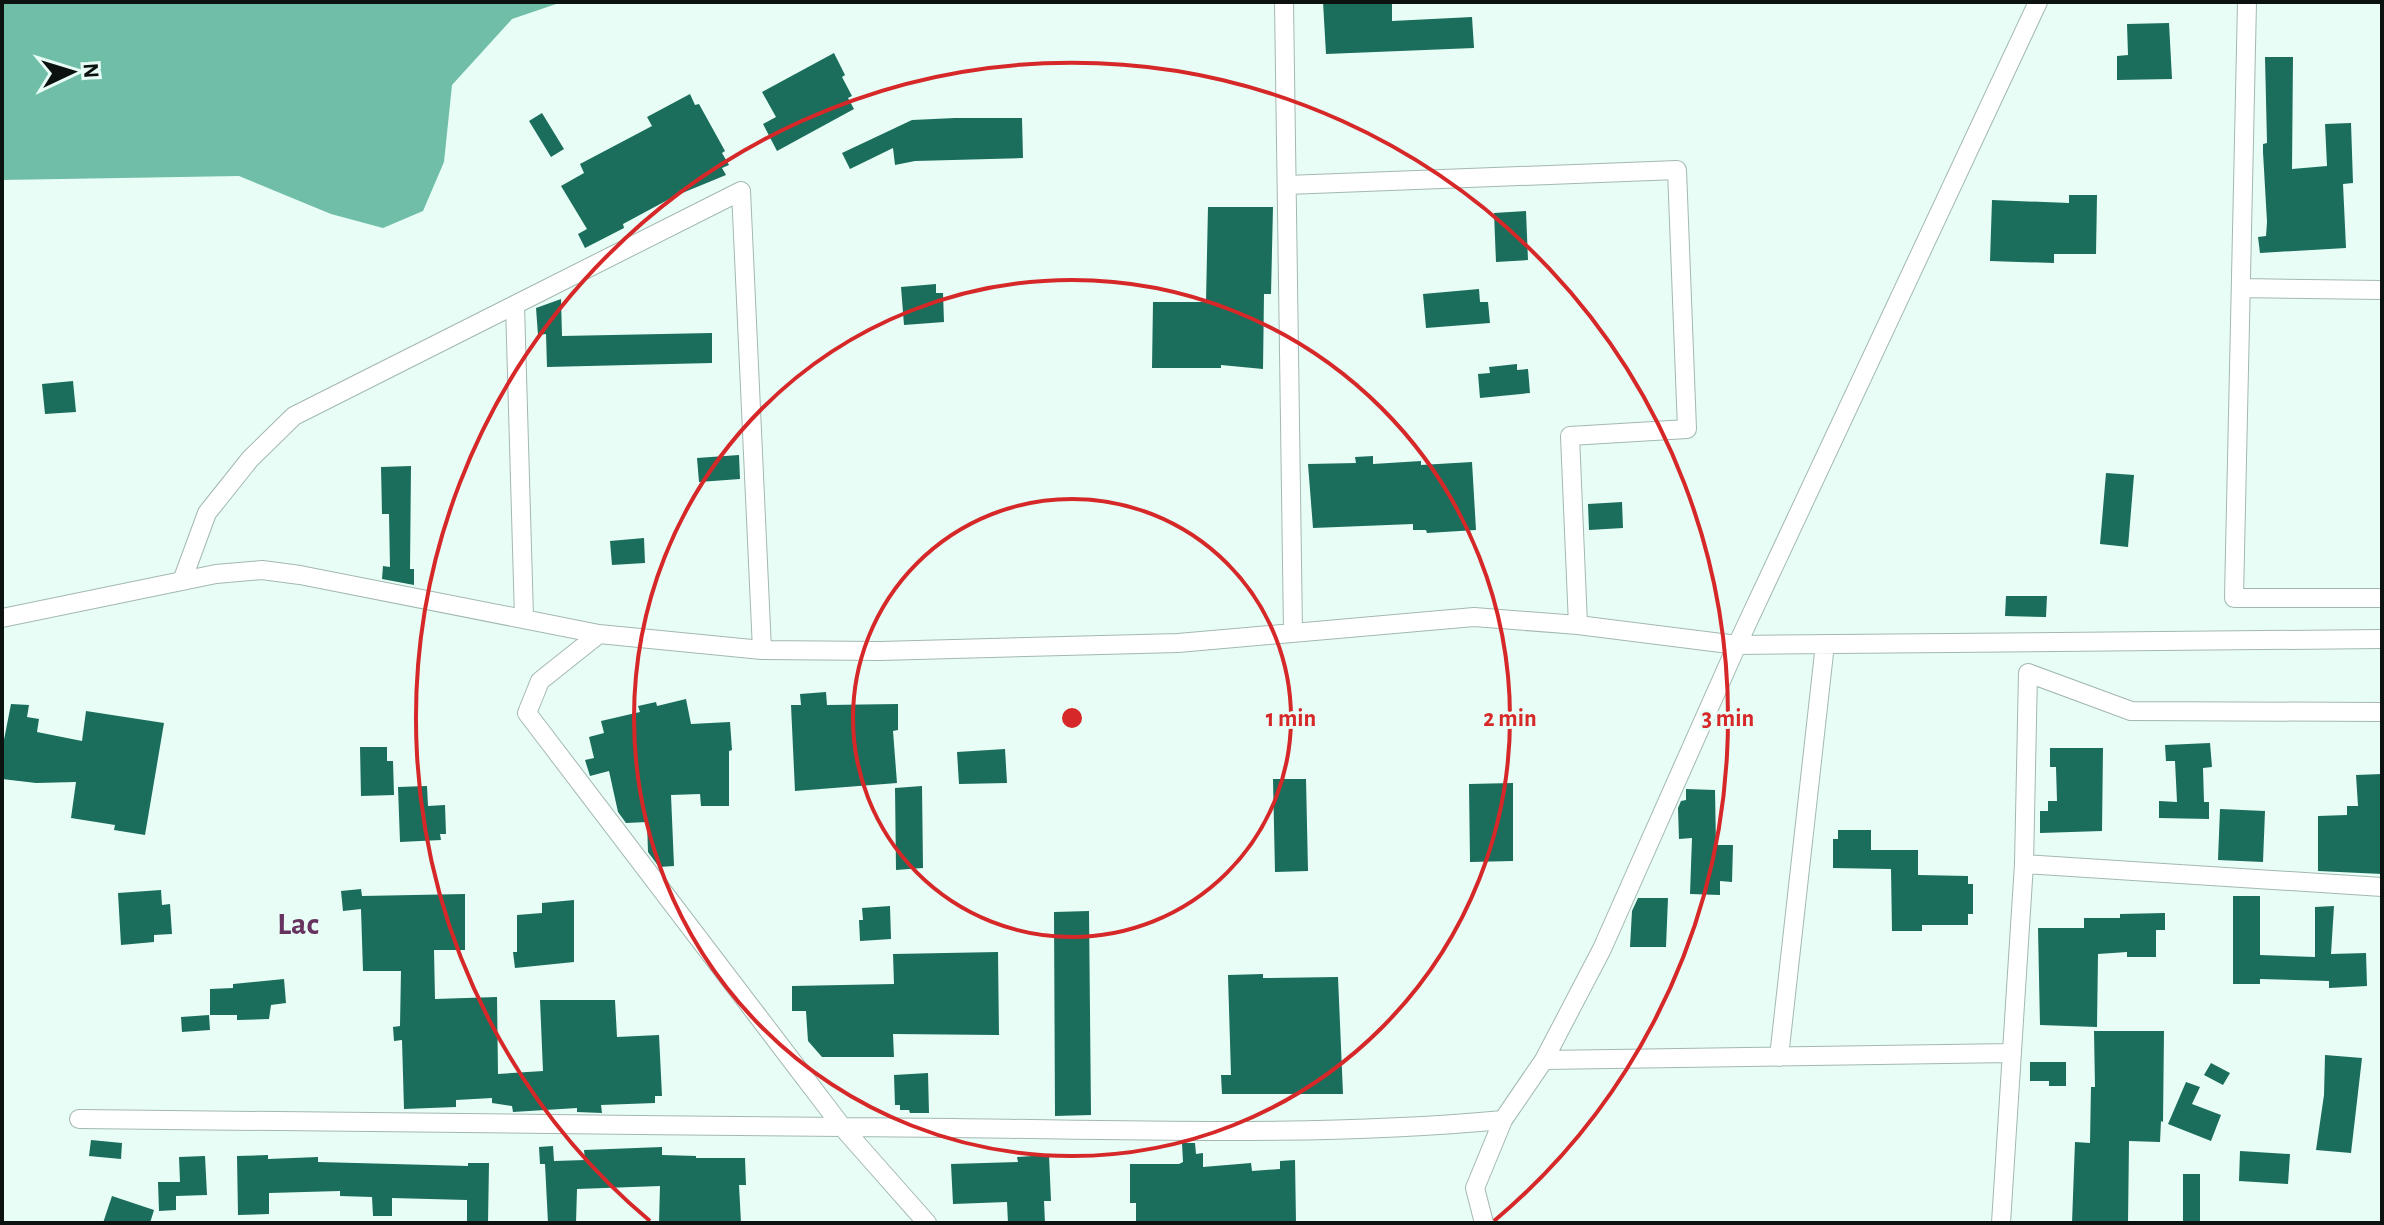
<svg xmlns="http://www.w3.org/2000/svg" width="2384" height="1225" viewBox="0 0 2384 1225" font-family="'Alegreya Sans',sans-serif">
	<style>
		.water { fill: #71bea8 }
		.building { fill: #1b6e5c }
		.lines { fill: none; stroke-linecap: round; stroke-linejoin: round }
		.minor-casing { stroke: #a3b8b1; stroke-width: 20 }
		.minor { stroke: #fff; stroke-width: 18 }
		.ring { fill: none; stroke: #d62828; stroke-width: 4 }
		.labels { text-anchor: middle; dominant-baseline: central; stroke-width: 6; stroke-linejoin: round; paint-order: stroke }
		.quarter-label { font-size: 32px; font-weight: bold; fill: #683260; stroke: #e7fdf6 }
		.centre { fill: #d62828; stroke: #e7fdf6; stroke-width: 4 }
		.ring-label { font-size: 24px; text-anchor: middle; font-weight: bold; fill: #d62828; stroke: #e7fdf6; stroke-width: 6; stroke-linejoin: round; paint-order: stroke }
	</style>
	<rect width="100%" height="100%" fill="#e7fdf6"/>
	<path class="water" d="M2,2h560l-50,17 -60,66 -8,77 -21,49 -40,17 -52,-14 -92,-38 -237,4z"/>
	<path class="building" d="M1323,2h69v19l80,-4 2,31 -148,6z
		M2169,23l3,56 -55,1v-24l11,-1 -1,-31z
		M834,53l11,22 -3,2 10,19 -4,2 6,11 -77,42 -14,-27 13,-7 -14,-25z
		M2265,57h28l-1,112 35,-3 -2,-42 26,-1 2,60 -10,1 3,64 -86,5 -2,-16 8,-1 1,-14 -4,-70v-8l4,-1z
		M690,94l5,11 4,-1 26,47 -3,2 7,12 -7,3 4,7 -51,21 -52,28 1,4 -39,20 -7,-14 9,-5 -26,-43 23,-13 -4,-9 72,-38 -5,-9z
		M542,113l22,36 -13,8 -22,-36z
		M955,118h67l1,40 -108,3 -20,4 -2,-17 -43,21 -8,-16 70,-33z
		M2069,195h28l-1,59h-42v9l-64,-2 2,-61 77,3z
		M1208,207h65l-2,87h-7l-1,75 -42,-4v3h-69l1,-66h53z
		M1526,211l2,49 -32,2 -2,-49z
		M936,284v9h7l1,29 -40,3 -3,-38z
		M1479,289l1,13h8l2,21 -64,5 -3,-34z
		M561,299l1,37 150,-3v30l-165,4 -1,-33 -8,1 -2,-27z
		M1517,364v6l11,-1 2,24 -50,5 -2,-24 12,-1 -1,-6z
		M73,381l3,31 -31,2 -3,-30z
		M739,455l1,24 -41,3 -2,-24z
		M1373,456v8l48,-3v4l51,-3 4,68 -49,3 -1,-3h-13v-6l-100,4 -5,-64 48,-1 -1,-6z
		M411,466l-1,103h4v16l-32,-6 1,-13 7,1 -1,-53h-7l-1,-47z
		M2106,473l28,2 -6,72 -28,-3z
		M1622,502l1,26 -34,2 -1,-26z
		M644,538l1,25 -33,2 -2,-24z
		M2006,596h41l-1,21 -41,-1z
		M826,692l1,13 71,-1v26l-5,1 4,52 -102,8 -4,-86h10l-1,-11z
		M686,699l5,25 39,-2 2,28 -3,1v55h-28l-1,-12 -29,1 3,71 -15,1 -11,-15 -1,-30 -21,1 -8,-11 -9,-41 -19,5 -5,-16 9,-2 -5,-21 15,-4 -3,-12 39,-9 -2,-6 18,-4 1,4z
		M11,704l18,1 -2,12 12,2 -2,13 45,9 4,-30 78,12 -19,112 -31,-5 1,-5 -44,-7 5,-36 -40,1 -34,-4v-29z
		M2210,743l2,24 -9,1 1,34h5v17l-50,-1v-17l18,1 -2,-41h-9l-1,-16z
		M360,747h27v14h6l1,34 -33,1z
		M2050,748h53l-1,83 -62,2v-22h8v-10h9l-1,-34h-6z
		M1005,749l2,34 -48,1 -2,-32z
		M2382,774v100l-64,-3v-55l29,-1v-9h11l-2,-31z
		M1273,779h33l2,92 -33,1z
		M1513,783v78l-43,1 -1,-78z
		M427,786l1,20 17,-1 1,29h-6l1,6 -41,2 -2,-55z
		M922,786l1,82 -27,2 -1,-82z
		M1686,789l29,1 1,55h17l-1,37 -12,-1v14l-30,-1 2,-56 -13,1 -1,-31 3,-7 5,-1z
		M2220,809l45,2 -2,51 -45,-2z
		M1838,830h33v20h47v25l50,1v8h5v30h-5v11h-46v6h-30l-1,-62 -58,-1v-29h5z
		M361,889l1,7 103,-2v56h-31l1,49 62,-2 1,77 45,-3 -3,-71h75l2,37 42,-2 3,61h-7v7l-54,2 1,8 -25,-1v-4l-64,4 -1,-6 -20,-3v-5l-36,2v7l-52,2 -2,-69 -8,1 -1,-14 7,-1 1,-55h-38l-2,-62 -18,2 -2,-20z
		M161,890l1,15 8,-1 2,30 -18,1v7l-33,3 -3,-52z
		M2233,896h27v59l55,2v-50l19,-1 -3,48 35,-1 1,33 -38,2v-7l-69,-2v5h-27z
		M1638,898h30l-2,49h-36l2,-36z
		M574,900v62l-59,6 -2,-16h4v-37l25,-2v-10z
		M890,906l1,33 -31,2 -1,-21h4l-1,-12z
		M1089,911l2,204 -36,1 -1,-204z
		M2165,913v17h-9v27h-29v-5l-29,2 -1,73 -57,-2 -2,-97h46v-10h36v-4z
		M998,952l1,83 -106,-1 1,23h-72l-14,-16 -2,-30h-14v-25l102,-2 -1,-30z
		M1263,974v4l75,-1 5,117h-121l-1,-19h10l-3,-100z
		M284,979l2,24 -15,2 -2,14 -32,1v-5h-27v-26l23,-1v-4z
		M209,1015l1,15 -28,2 -1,-15z
		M2094,1031h70l-1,91 -2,-1 -1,21 -31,-1 -1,82h-56l3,-81 15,1 1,-56h4z
		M2325,1055l37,3 -11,95 -35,-3 8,-55z
		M2030,1062h36v24h-17v-5h-19z
		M2211,1063l19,10 -7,12 -19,-10z
		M928,1073l1,40h-19l-1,-3h-9v-5h-5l-1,-30z
		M2186,1082l14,5 -8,17 29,11 -10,26 -43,-17z
		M91,1140l31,3 -1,16 -32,-3z
		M1182,1143h13l1,11 7,-1v14l48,-4 1,8 28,-2v-8l15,-1 1,63h-160v-20h-6v-39h49l4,-2z
		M553,1146l1,15 31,-1 -1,-10 78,-3v8l34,1v2h49l1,27h-7l2,38h-82l1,-37 -83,3 -1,34h-28l-3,-59h-5l-1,-17z
		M2240,1151l50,3 -2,30 -49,-3z
		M268,1155v4l50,-2v5l150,4v-3h21l-1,60h-21v-23l-75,-2v18h-19l-1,-19 -32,-1v-5l-71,2v21l-31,1 -1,-59z
		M1049,1155l2,46h-7l1,22h-37l-1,-21 -54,2 -2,-40 67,-2 -1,-5z
		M205,1156l2,39 -31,1v14l-17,1 -1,-29h22l-1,-25z
		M2183,1174h17v49h-17z
		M112,1196l42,14 -4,13h-47z"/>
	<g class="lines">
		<defs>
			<path id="minor" d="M1284,2l9,630
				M2247,2l-13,596h148
				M1287,185l390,-15 10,259 -117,7 8,189
				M2241,288l141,2
				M515,305l9,313
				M182,581l25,-68 43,-54 44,-43 447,-225 21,459
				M2,618l214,-44 46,-4 38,5 299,59 163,16 118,1 298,-8 296,-26 104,8 159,20 645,-6
				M599,634l-59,47 -13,32 316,415 84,95
				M2024,864l358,23
				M1779,1057l46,-413
				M1544,1060l468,-7
				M79,1119c291,4 582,6 873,9 184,2 367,9 551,-8
				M1484,1223l-9,-35 28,-68 41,-60 58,-111 135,-304 301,-643
				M2001,1223l23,-359 4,-191 103,38 251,1"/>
		</defs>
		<use href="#minor" class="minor-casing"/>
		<use href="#minor" class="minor"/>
	</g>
	<g class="ring">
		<circle cx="1072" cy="718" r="219"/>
		<circle cx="1072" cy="718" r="438"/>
		<path d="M650 1221A656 656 0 1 1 1494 1221"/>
	</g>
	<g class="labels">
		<g class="quarter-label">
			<text x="298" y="924">Lac</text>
		</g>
	</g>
	<circle cx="1072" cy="718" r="12" class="centre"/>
	<g class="ring-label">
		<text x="1291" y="726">1 min</text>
		<text x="1510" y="726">2 min</text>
		<text x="1728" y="726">3 min</text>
	</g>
	<rect width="2384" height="1225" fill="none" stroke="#0b1210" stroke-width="8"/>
	<g transform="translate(72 72) rotate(86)" stroke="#e7fdf6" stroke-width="6" paint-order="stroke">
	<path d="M0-6L14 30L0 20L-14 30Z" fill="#0b1210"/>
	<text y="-12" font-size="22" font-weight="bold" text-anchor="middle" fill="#0b1210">N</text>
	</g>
</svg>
